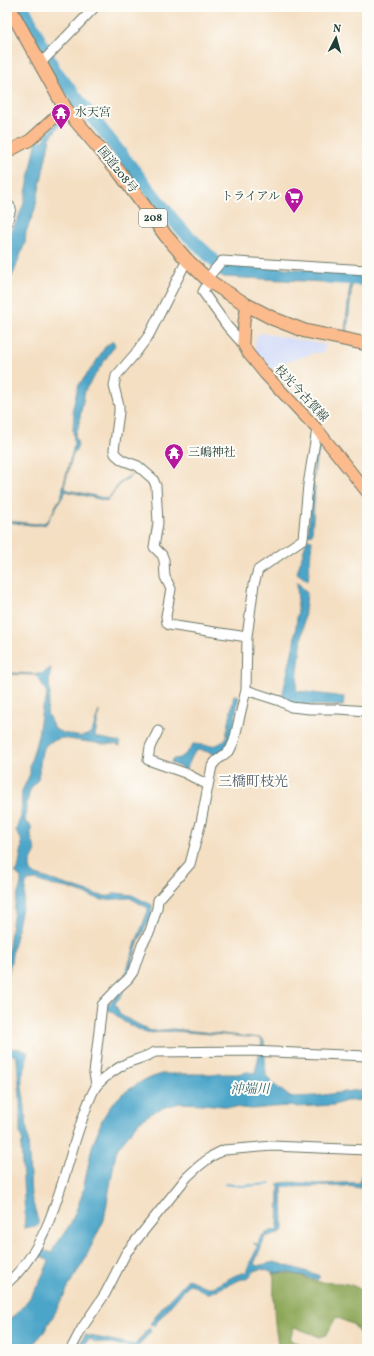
<svg xmlns="http://www.w3.org/2000/svg" width="374" height="1356" viewBox="0 0 374 1356" font-family="Vollkorn,'Noto Serif JP',serif">
	<style>
		.built { fill: #d0daf9 }
		.forest { fill: #8da759; stroke: #567246 }
		.water { fill: #4ca5c9; stroke: #36717e }
		.lines { fill: none; stroke-linecap: round; stroke-linejoin: round }
		.stream { stroke: #4ca5c9; stroke-width: 2 }
		.canal { stroke: #4ca5c9; stroke-width: 8 }
		.river { stroke: #4ca5c9; stroke-width: 13 }
		.minor-casing { stroke: #6a7666; stroke-width: 11 }
		.major-casing { stroke: #6a7666; stroke-width: 13 }
		.highway-casing { stroke: #6a7666; stroke-width: 15 }
		.minor { stroke: #fff; stroke-width: 9 }
		.major { stroke: #fbbb8d; stroke-width: 11 }
		.highway { stroke: #fbbb8d; stroke-width: 13 }
		.labels { text-anchor: middle; dominant-baseline: central; stroke-width: 4; stroke-linejoin: round; paint-order: stroke }
		.shield { fill: #fdfcf7; stroke: #62766e; stroke-width: 1 }
		.shield-label { font-size: 11px; font-weight: bold; fill: #1f3d34 }
		.poi-label { font-size: 12px; fill: #1f3d34; stroke: #fdfcf7; text-anchor: start }
		.street-label { font-size: 12px; fill: #1f3d34; stroke: #fdfcf7 }
		.water-label { font-size: 13px; font-style: italic; fill: #2f6168; stroke: #fdfcf7 }
		.quarter-label { font-size: 14px; fill: #54606e; stroke: #fdfcf7 }
	</style>
	<rect width="100%" height="100%" fill="#fdfcf7"/>
	<filter id="ink" filterUnits="userSpaceOnUse"><feTurbulence type="fractalNoise" baseFrequency=".025" numOctaves="2"/><feDisplacementMap in="SourceGraphic" scale="8" xChannelSelector="R" yChannelSelector="G"/><feConvolveMatrix kernelMatrix="1 2 1 2 8 2 1 2 1" color-interpolation-filters="sRGB"/></filter>
	<filter id="wash" filterUnits="userSpaceOnUse"><feTurbulence type="fractalNoise" baseFrequency=".012" numOctaves="4" result="noise"/><feDisplacementMap in="SourceGraphic" scale="16" xChannelSelector="R" yChannelSelector="G"/><feGaussianBlur stdDeviation="0.9" result="paint"/><feColorMatrix in="noise" values="0 0 0 0 0 0 0 0 0 0 0 0 0 0 0 0 0 1.4 0 .05"/><feComposite in="paint" operator="in"/></filter>
	<g filter="url(#wash)">
		<rect width="100%" height="100%" fill="#f4dfc3"/>
		<path class="built" d="M262,333l64,12 -3,8h-9l-30,10 -17,8 -9,-11 -3,-12 1,-10 2,-4z"/>
		<path class="forest" d="M272,1273c10,1 19,0 29,3 6,2 11,5 18,6 22,2 27,-2 48,11v43l-8,-3 -5,-8 -18,-8 -10,19 -6,1 -26,-10 -4,12 5,4 2,-1 10,7h-28c-5,-24 -6,-47 -5,-71z"/>
		<path class="water" d="M58,119l4,3 -12,16 -15,71 -9,23 -1,11 -13,34 -5,6v-47l10,-15 7,-18 13,-64 7,2 2,-6z
			M224,264l120,8 -1,11 -119,-6 -8,-4z
			M349,272l18,1v11l-15,-1 -5,49h-2l5,-48h-2z
			M113,341l2,4 -30,45 -7,38 -3,7 3,10 -6,12 -8,30 4,3 40,9 12,-17 20,-13h1l-20,14 -14,18 -41,-10 -20,33c-12,3 -26,-1 -39,-2v-1c10,0 33,6 40,0 4,-3 6,-10 8,-14 4,-7 8,-12 8,-20l10,-38 1,-6 -1,-13 1,-16 -2,-2 6,-26 16,-21 11,-18z
			M321,441l3,3 -2,1 -6,14 -3,28h2l-3,47 -4,1 6,-77z
			M307,539l5,1 -4,41 -11,-8z
			M297,582l10,11 -11,96 2,2 46,6 -1,9 -53,-2 -8,-7 12,-53 4,-35z
			M51,668c-2,9 -2,16 -1,25 0,6 -3,12 -3,18 0,4 1,3 2,6 5,13 7,14 19,17 10,3 16,4 24,-2l7,-21 -4,26 25,5v4l-5,-2h-12l-42,-6 -11,4 -4,3 -4,6 -4,28 -8,11 -4,17 -1,14 6,5v11l5,14c-3,8 -10,14 -3,23l62,20c7,2 14,4 20,-1l17,2 20,10v10l-13,25 -17,55 -7,8 4,9 5,5 27,14 22,-2 89,9 2,3 2,34 5,7 19,15 26,-1 51,-7v11l-21,1 -12,4 -38,2 -8,-1 -15,1 -21,2 -49,-5 -23,-1 -15,4 -12,5 -14,10 -20,24 -3,6 -12,68 -21,43 -10,15 -17,33 -12,21 -15,17h-22v-27c23,-20 30,-34 42,-61l-9,-5 3,-6 9,3 2,-5 17,-25 11,-28 10,-48 10,-27 9,-15 11,-11 22,-14 18,-6h75l10,-2 8,1 7,-32 -2,-3 -86,-7 -25,2 -11,-4 -14,-7 -13,-11 -4,-2v-4l14,-14 -1,-11 5,-5 13,-38 10,-26v-3l-18,-10 -28,2 -34,-12 -18,-3 -14,-5 -8,1 -2,3 -2,15 -11,49 -2,14 -4,17c0,-25 4,-50 8,-74 1,-10 7,-18 6,-27l-6,-6 3,-2 4,-23 -1,-8 -5,-8 1,-5 4,-9 1,-26 8,-17v-9l8,-29 4,-28 4,-7 1,-8 -9,-16 -4,-2 -27,-1v-1l35,1z
			M234,695l5,1 -8,43 -3,8 -12,8c-23,-9 -20,-6 -30,15l-15,-7 1,-4c9,1 17,-7 21,-15 12,1 25,5 33,-6z
			M7,1048l12,1 9,3 -1,2 -1,12 -4,10v11l2,12 4,39 3,58 8,28 -4,2 -11,2 1,-12 -4,-70 2,-5 -3,-7v-35l-3,-40 -3,-4 -7,-2z
			M367,1157v13l-7,18 -13,-2 -65,1 1,43 -2,2 -16,5 -11,27 3,2 17,-4 44,13 2,2 -3,3 -17,-5 -14,-3 -11,1 -14,-4 -7,2 -7,8h-5l-35,15 -16,-10h-2c-12,15 -24,27 -35,42l-4,-2 15,-20 23,-25 18,8h7l23,-12 10,-3 11,-24v-2l-4,-3 5,1c2,-11 11,-12 20,-15l1,-38v-5l-2,-2c14,-4 31,0 45,0 12,0 23,-2 36,-1l1,-1 6,-17 1,-1 -1,-3z
			M149,1328l2,3 -15,18h-5l-3,-3 -32,-4 -7,-3 -8,10h-7l7,-7 4,-7 50,10z"/>
		<g class="lines">
			<path class="stream" d="M225,1184l17,2 28,-2"/>
			<path class="canal" d="M73,105l4,-5"/>
			<path class="river" d="M23,7l31,62 124,157 46,44h6
				M327,277l40,3"/>
		</g>
	</g>
	<g filter="url(#ink)">
		<g class="lines">
			<defs>
				<path id="minor" d="M41,63l54,-56
					M7,203l4,5 -4,16
					M187,260l-38,75 -14,19 -19,22 -2,10 5,20v6l-5,38 1,4 7,6 16,6 15,13 3,7 2,37 -4,24 8,8 2,5 1,17 6,12 -5,27 1,7 2,2 78,12
					M243,344l-16,-18 -24,-34 6,-11 1,-6 12,-14 145,9
					M246,690l34,11 11,6 18,2h30l28,2
					M158,731l-8,16 -2,13 37,13 23,12
					M96,1085l-2,-12 8,-68 15,-16 11,-10 5,-7 9,-27 8,-14 7,-23 1,-8 32,-36 11,-42 11,-56 4,-5 14,-11 4,-9 12,-51 1,-53 7,-53 4,-14 45,-31 5,-54 9,-56
					M7,1283c44,-37 55,-105 73,-157 3,-9 12,-36 18,-42 8,-8 19,-16 29,-21 10,-4 19,-6 28,-11l95,-1 117,5
					M71,1349l11,-21 23,-34 21,-41 61,-76 12,-11 13,-10 12,-6 48,-4 95,4"/>
				<path id="major" d="M7,152l23,-12 35,-32
					M247,305l-3,16 -1,23 5,9 17,21 52,55 50,63"/>
				<path id="highway" d="M9,7l56,101 55,65 46,63 21,24 22,21 38,24 27,14 31,12 62,13"/>
			</defs>
			<use href="#minor" class="minor-casing"/>
			<use href="#major" class="major-casing"/>
			<use href="#highway" class="highway-casing"/>
			<use href="#minor" class="minor"/>
			<use href="#major" class="major"/>
			<use href="#highway" class="highway"/>
		</g>
	</g>
	<defs>
		<symbol id="temple-pin" viewBox="-11 -11 22 30"><path d="M0 17L-7.5 6A9.5 9.5 0 1 1 7.5 6Z" fill="#b5179e" stroke="#fdfcf7"/><path d="M0-6L5-2H3V0L6.5 2.5H4V6H1.5V3h-3V6H-4V2.5H-6.5L-3 0V-2H-5Z" fill="#fff"/></symbol>
		<symbol id="supermarket-pin" viewBox="-11 -11 22 30"><path d="M0 17L-7.5 6A9.5 9.5 0 1 1 7.5 6Z" fill="#b5179e" stroke="#fdfcf7"/><path d="M-6-5.5h2.5l.6 2H6L4.5 2H-2.5L-4.4-4H-6ZM-1.5 3.2a1.3 1.3 0 1 0 .1 0ZM3 3.2a1.3 1.3 0 1 0 .1 0Z" fill="#fff"/></symbol>
	</defs>
	<g fill-rule="evenodd">
		<use href="#temple-pin" x="50" y="102" width="22" height="30"/>
		<use href="#supermarket-pin" x="283" y="186" width="22" height="30"/>
		<use href="#temple-pin" x="163" y="442" width="22" height="30"/>
	</g>
	<g class="labels">
		<rect class="shield" x="139" y="209" width="28" height="18" rx="3"/>
		<g class="shield-label">
			<text x="153" y="218">208</text>
		</g>
		<g class="poi-label">
			<text x="75" y="113">水天宮</text>
			<text x="280" y="197" text-anchor="end">トライアル</text>
			<text x="188" y="453">三嶋神社</text>
		</g>
		<g class="street-label">
			<text transform="translate(117 170) rotate(51)">国道208号</text>
			<text transform="translate(301 394) rotate(47)">枝光今古賀線</text>
		</g>
		<g class="water-label">
			<text x="250" y="1090">沖端川</text>
		</g>
		<g class="quarter-label">
			<text x="253" y="782">三橋町枝光</text>
		</g>
	</g>
	<rect width="374" height="1356" fill="none" stroke="#fdfcf7" stroke-width="24"/>
	<g transform="translate(336 38) rotate(6)" stroke="#fdfcf7" stroke-width="3" paint-order="stroke">
	<path d="M0-3L7 15L0 10L-7 15Z" fill="#1f3d34"/>
	<text y="-6" font-size="11" font-weight="bold" text-anchor="middle" fill="#1f3d34">N</text>
	</g>
</svg>
